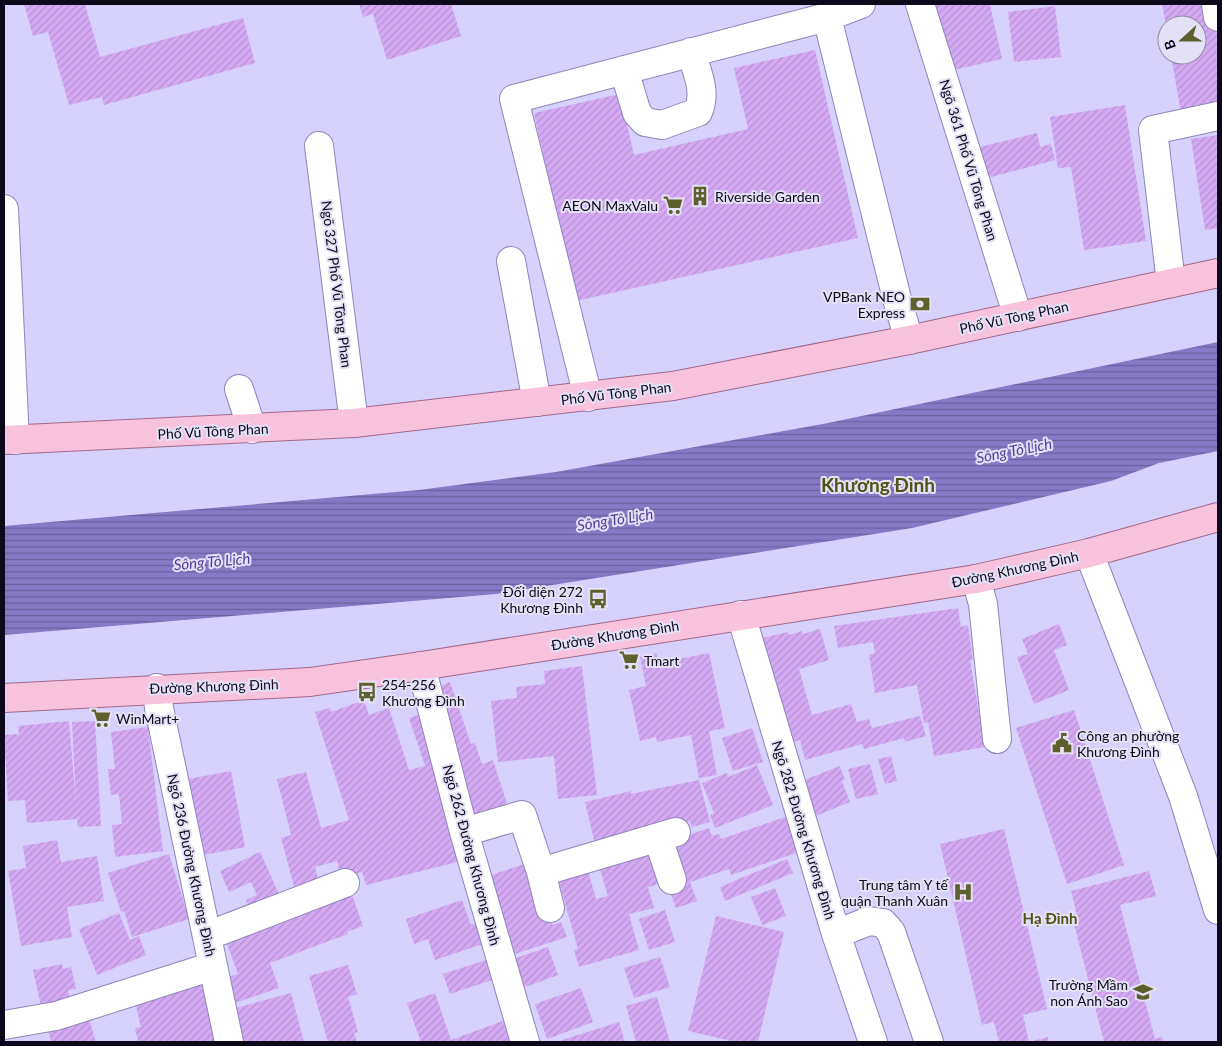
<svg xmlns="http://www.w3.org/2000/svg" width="1222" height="1046" viewBox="0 0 1222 1046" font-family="Lato,sans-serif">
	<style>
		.water { fill: url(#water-rules) }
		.building { fill: url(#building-hatch) }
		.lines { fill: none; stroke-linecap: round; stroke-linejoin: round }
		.minor-casing { stroke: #8d86b8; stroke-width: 30 }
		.major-casing { stroke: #a3688a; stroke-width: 30 }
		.minor { stroke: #fff; stroke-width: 28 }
		.major { stroke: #f9c3dd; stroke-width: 28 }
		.labels { text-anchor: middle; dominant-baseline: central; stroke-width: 4; stroke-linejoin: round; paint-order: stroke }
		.street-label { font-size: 14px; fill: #0c091a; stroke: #e4e1f7 }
		.poi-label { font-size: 14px; fill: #0c091a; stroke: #e4e1f7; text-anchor: start }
		.water-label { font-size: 15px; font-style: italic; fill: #523b97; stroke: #e4e1f7 }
		.neighbourhood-label { font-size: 15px; font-weight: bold; fill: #515216; stroke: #e4e1f7 }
		.district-label { font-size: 19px; font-weight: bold; fill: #515216; stroke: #e4e1f7 }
	</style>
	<defs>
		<pattern id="water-rules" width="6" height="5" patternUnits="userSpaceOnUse" patternTransform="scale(1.25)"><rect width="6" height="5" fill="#8679c5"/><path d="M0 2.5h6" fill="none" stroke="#6c619f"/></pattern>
		<pattern id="building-hatch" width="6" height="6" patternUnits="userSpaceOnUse" patternTransform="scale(1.25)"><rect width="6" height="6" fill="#d5aaf5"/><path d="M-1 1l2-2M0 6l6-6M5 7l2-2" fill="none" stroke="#b691d1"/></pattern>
	</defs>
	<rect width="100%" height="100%" fill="#d6d1fd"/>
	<path class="water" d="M1218,342v109l-59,12 -48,18 -199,47 -416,66 -492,41v-109l415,-36 137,-18 272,-49z"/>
	<path class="building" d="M24,4h61l15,53 143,-39 12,45 -151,42 -2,-8 -33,8 -21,-73 -15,4z
		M359,4h92l10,32 -74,24 -14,-46 -10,3z
		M933,4h57l12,55 -53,12z
		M1162,4h51l5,34v69l-37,6 -10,-58h26v-30h-31z
		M1055,6l6,51 -47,5 -6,-50z
		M815,50l43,188 -282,63 -42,-188 86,-19 14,61 114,-26 -14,-61z
		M1125,105l21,136 -62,9 -13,-83 -13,1 -8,-51z
		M1037,133l3,14 11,-3 4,16 -75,20 -4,-17 8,-2 -4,-14z
		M1218,135v93l-13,2 -14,-91z
		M958,608l3,19 7,-2 5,35h-3l15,87 -51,9 -6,-34 -4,1 -7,-38 -42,8 -6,-38 6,-2 -2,-11 -35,6 -4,-22z
		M1059,624l8,21 -13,5 15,40 -35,14 -17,-47 11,-3 -6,-15z
		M820,629l9,31 -30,9 13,46 39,-11 6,18 12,-3 3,9 48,-12 6,20 -21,6 -1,-4 -40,11 -2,-5 -57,16 -5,-20 -20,6 -31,-105 39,-9 1,3 13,-4 1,3z
		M656,653l3,10 50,-10 16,75 -16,3 8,44 -18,3 -8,-43 -34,7 -1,-5 -16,4 -11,-51 17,-4 -6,-29z
		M582,666l15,129 -39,4 -4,-43 -56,6 -7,-61 26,-3 -1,-11 29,-3 -1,-13z
		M450,682l21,62 4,-1 7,21 11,-4 17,53 -40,13 -39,-137z
		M364,700l5,15 20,-7 20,62 16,-4 -16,-48 16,-5 36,148 -95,24 -4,-13 -21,5 -4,-16 -22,6 6,23 -24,7 -16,-59 10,-3 -14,-56 29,-7 15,56 28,-8 -34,-108 15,-4 1,4z
		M1074,710l50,155 -57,19 -51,-156z
		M69,721l7,81 -4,-80 23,-1 6,105 -23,1 -1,-8 -50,4 -2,-23 -17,1 -4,-66 15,-1 -1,-8z
		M148,727l15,124 -48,6 -3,-32 10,-1 -3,-30 -8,1 -3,-26h7l-4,-37z
		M752,728l11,34 -30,9 -11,-33z
		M891,756l6,25 -12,3 -7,-25z
		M870,764l8,30 -22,5 -8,-30z
		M757,765l16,40 -58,23 -5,-13 4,-2 -12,-30 25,-10 1,4z
		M840,766l5,14 -3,1 8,21 -37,15 -14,-35z
		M231,771l14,76 -52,10 -15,-76z
		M699,780l11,42 -18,5 -2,-6 -18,5 -75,26 -12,-50 46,-11v3z
		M788,816l11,36 -68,23 -2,-6 -39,13 7,19 -21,7 -7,-19 -2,-47 42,-14 3,8 7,-2 2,5z
		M1004,829l43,180 -24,6 6,27 19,-5 1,5h-50l-5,-20 -12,3 -42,-181z
		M57,840l4,22 36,-6 7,45 -37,6 5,30 -51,9 -13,-75 18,-3 -3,-22z
		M654,848l8,35 -14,4 6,21 -25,6 10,36 -60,17 -5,-17 4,-1 -21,-74 30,-8 9,32 12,-3 -10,-33z
		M260,852l23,51 -29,13 -8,-16 11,-5 -6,-13 -22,10 -9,-21z
		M169,854l20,65 -57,18 -8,-26 -3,1 -13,-39z
		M787,859l6,14 -68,28 -5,-14z
		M524,864l24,45 4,16 9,-3 6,15 -64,21 -23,-79z
		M1149,871l7,25 -36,9 35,134 7,-2 1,5h-59l-32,-126 5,-1 -6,-24z
		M349,886l14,40 -16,6 1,2 -78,29 9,25 -50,17 -9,-26 18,-5 -15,-41z
		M775,888l11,28 -24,9 -11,-28z
		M462,900l9,25 8,-3 7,21 -51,17 -7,-21 -14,5 -8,-25z
		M665,910l10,32 -26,8 -10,-31z
		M119,913l11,27 9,-4 7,19 -49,20 -18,-46z
		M716,916l68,16 -26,110h-22l-48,-11z
		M548,947l10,28 -44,16 -10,-29z
		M660,957l10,30 -36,11 -10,-30z
		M489,959l6,20 -45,15 -7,-20z
		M62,964l1,5 8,-2 5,22 -8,1 3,13 -29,7 -9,-40z
		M348,965l9,29 -9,3 10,35 -4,1 3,9h-29l-19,-66z
		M206,973l16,69h-84l-3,-14 6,-1 -8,-34z
		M581,988l12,34 -46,17 -12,-35z
		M291,993l13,49h-63l-9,-33z
		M435,993l16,47 52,-19 4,12 6,-2 4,11h-96l-14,-39z
		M657,997l13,45h-34l-10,-36z
		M89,1019l7,23h-45l-3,-12z
		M619,1022l6,20h-69z"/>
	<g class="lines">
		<defs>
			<path id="minor" d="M920,4l98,313
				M1216,4l2,13
				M827,17l34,-13
				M624,70l13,43 8,9 17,3 36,-13c9,-20 -1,-40 -7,-60
				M319,146l35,277
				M4,209l11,231
				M511,261l26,141
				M1171,283l-18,-153 65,-14
				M239,389l13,40
				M588,397l-74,-298 313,-82 70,282 12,41
				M1089,553l94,243 35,114
				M976,579l7,25 14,135
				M741,615l95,319 37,108
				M421,666l43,166 61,210
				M157,688l2,20 70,334
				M464,832l58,-17 19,57 135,-40
				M658,838l14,42
				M541,872l9,36
				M836,934l33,-13 14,2 8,9 38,110
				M207,936l138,-53
				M4,1025l52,-9 157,-50"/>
			<path id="major" d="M4,440l350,-17 319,-37 236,-46 309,-67
				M4,698l306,-16 111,-16 555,-87 113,-26 129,-36"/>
		</defs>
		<use href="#minor" class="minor-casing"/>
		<use href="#major" class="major-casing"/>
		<use href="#minor" class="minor"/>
		<use href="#major" class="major"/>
	</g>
	<defs>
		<symbol id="building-bare" viewBox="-9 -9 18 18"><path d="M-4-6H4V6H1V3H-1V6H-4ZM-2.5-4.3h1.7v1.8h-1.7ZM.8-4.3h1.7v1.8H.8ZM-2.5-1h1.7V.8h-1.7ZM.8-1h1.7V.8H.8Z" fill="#5e5f2c" stroke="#e4e1f7" stroke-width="2.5" paint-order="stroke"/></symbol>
		<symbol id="supermarket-bare" viewBox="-9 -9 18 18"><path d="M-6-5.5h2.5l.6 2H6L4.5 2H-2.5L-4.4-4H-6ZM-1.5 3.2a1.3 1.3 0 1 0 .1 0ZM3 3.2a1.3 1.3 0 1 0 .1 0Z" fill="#5e5f2c" stroke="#e4e1f7" stroke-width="2.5" paint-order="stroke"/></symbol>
		<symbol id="bank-bare" viewBox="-9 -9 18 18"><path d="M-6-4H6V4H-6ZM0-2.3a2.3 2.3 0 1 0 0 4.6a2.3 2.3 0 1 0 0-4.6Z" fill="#5e5f2c" stroke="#e4e1f7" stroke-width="2.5" paint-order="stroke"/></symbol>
		<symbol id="bus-bare" viewBox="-9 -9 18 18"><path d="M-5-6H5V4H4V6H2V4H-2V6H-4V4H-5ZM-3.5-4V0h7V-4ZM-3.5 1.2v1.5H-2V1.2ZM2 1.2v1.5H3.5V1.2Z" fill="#5e5f2c" stroke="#e4e1f7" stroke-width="2.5" paint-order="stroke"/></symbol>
		<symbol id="civic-bare" viewBox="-9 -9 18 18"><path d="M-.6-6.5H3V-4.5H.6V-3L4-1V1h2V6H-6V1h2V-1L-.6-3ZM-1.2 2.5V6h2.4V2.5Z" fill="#5e5f2c" stroke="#e4e1f7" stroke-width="2.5" paint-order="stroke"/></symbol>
		<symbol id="hospital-bare" viewBox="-9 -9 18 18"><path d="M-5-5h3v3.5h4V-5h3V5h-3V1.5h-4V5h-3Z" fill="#5e5f2c" stroke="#e4e1f7" stroke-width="2.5" paint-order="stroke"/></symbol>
		<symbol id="school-bare" viewBox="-9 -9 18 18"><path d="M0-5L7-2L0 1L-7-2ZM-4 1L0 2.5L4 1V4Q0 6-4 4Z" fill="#5e5f2c" stroke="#e4e1f7" stroke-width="2.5" paint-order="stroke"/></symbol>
	</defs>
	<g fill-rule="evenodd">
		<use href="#building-bare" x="686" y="182" width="28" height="28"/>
		<use href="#supermarket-bare" x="659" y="191" width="28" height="28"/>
		<use href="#bank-bare" x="906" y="290" width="28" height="28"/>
		<use href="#bus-bare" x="584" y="585" width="28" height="28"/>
		<use href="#supermarket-bare" x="615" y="646" width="28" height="28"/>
		<use href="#bus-bare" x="353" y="678" width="28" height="28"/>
		<use href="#supermarket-bare" x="87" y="704" width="28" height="28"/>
		<use href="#civic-bare" x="1048" y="729" width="28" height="28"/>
		<use href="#hospital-bare" x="949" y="878" width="28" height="28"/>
		<use href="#school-bare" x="1129" y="978" width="28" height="28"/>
	</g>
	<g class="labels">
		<g class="street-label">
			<text transform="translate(969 160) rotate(73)">Ngõ 361 Phố Vũ Tông Phan</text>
			<text transform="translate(337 284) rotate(83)">Ngõ 327 Phố Vũ Tông Phan</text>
			<text transform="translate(1014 317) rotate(-12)">Phố Vũ Tông Phan</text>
			<text transform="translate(616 393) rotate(-7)">Phố Vũ Tông Phan</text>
			<text transform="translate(213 431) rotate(-3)">Phố Vũ Tông Phan</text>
			<text transform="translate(1015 569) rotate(-12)">Đường Khương Đình</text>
			<text transform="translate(615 635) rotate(-9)">Đường Khương Đình</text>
			<text transform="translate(214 686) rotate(-2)">Đường Khương Đình</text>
			<text transform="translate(804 830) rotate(73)">Ngõ 282 Đường Khương Đình</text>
			<text transform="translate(472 855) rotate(75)">Ngõ 262 Đường Khương Đình</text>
			<text transform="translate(192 865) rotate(78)">Ngõ 236 Đường Khương Đình</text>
		</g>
		<g class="poi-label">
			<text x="715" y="196">Riverside Garden</text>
			<text x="658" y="205" text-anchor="end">AEON MaxValu</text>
			<text x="905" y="296" text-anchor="end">VPBank NEO<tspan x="905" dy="16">Express</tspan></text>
			<text x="583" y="591" text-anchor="end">Đối diện 272<tspan x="583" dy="16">Khương Đình</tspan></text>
			<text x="644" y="660">Tmart</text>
			<text x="382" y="684">254-256<tspan x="382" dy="16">Khương Đình</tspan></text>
			<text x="116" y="718">WinMart+</text>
			<text x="1077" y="735">Công an phường<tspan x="1077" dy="16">Khương Đình</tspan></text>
			<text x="948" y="884" text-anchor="end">Trung tâm Y tế<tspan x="948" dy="16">quận Thanh Xuân</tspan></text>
			<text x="1128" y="984" text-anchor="end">Trường Mầm<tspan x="1128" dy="16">non Ánh Sao</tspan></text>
		</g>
		<g class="water-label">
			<text transform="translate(1014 450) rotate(-11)">Sông Tô Lịch</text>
			<text transform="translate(615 519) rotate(-9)">Sông Tô Lịch</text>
			<text transform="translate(212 561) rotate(-5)">Sông Tô Lịch</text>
		</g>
		<g class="neighbourhood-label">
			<text x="1050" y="918">Hạ Đình</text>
		</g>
		<g class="district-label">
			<text x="878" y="484">Khương Đình</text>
		</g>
	</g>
	<rect width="1222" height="1046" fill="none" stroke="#0c091a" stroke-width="10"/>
	<g transform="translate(1182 40) rotate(249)"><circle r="24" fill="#e4e1f7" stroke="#8e8b9f"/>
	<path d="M0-4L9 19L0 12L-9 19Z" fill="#5e5f2c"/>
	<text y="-8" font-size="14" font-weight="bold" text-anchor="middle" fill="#0c091a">B</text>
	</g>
</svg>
